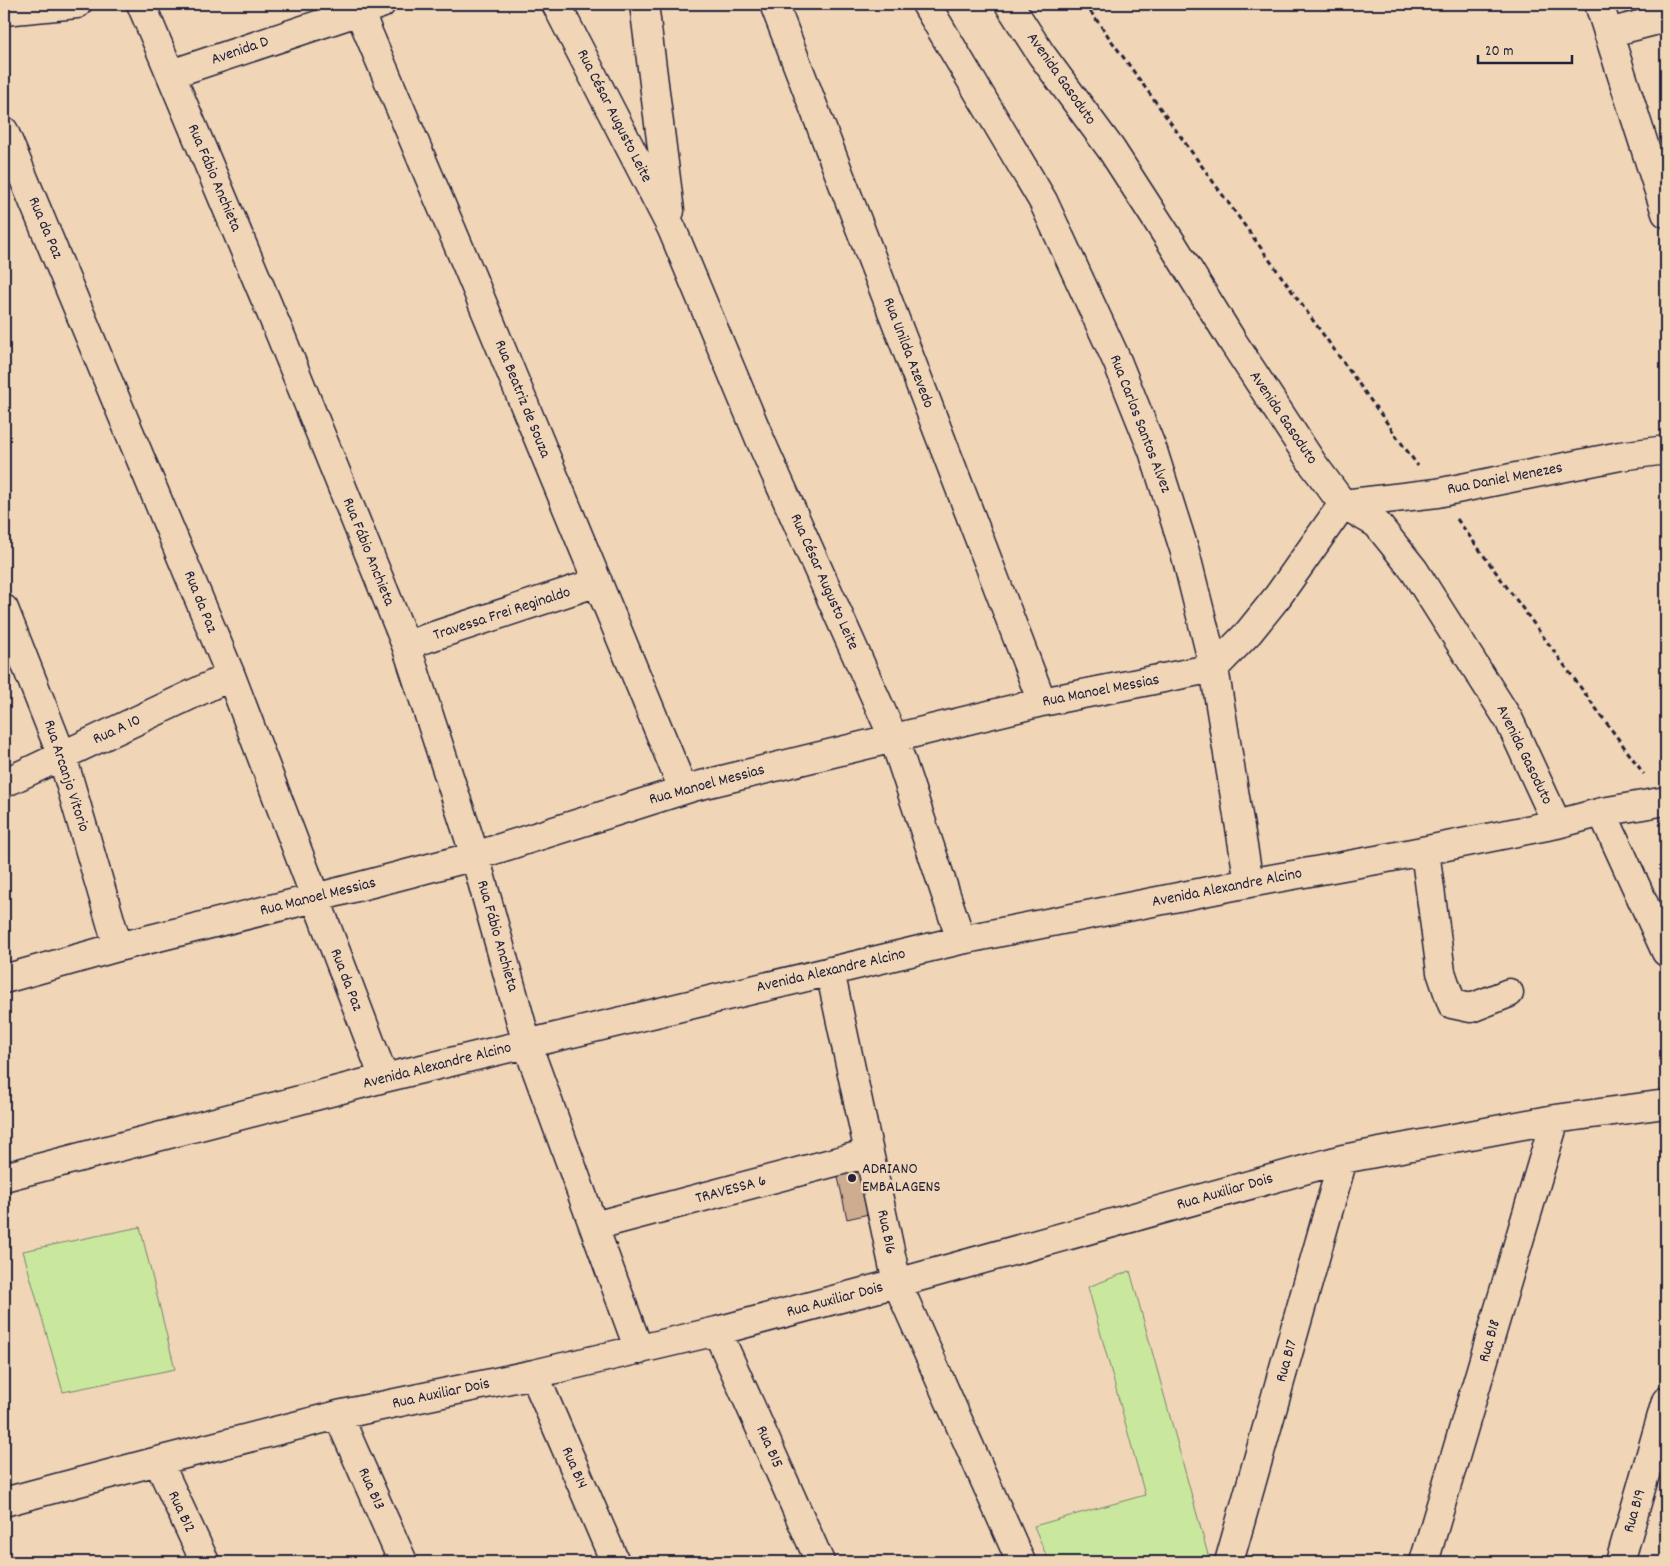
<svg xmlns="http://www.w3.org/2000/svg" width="1670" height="1566" viewBox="0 0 1670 1566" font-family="Dekko,sans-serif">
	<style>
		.green { fill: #cae79e; stroke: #76846c }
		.building { fill: #ceac8f; stroke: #22223b }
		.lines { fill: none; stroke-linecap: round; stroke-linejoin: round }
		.minor-casing { stroke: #22223b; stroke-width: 31 }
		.path { stroke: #22223b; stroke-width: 3; stroke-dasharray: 5 4; stroke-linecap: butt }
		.minor { stroke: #f0d5b7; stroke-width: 28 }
		.poi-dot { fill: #22223b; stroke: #f0d5b7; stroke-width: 2 }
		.labels { text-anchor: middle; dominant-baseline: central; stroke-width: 5; stroke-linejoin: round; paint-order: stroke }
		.street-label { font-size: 16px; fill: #22223b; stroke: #f0d5b7 }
		.poi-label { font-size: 16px; fill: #22223b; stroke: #f0d5b7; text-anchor: start }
	</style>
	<rect width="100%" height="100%" fill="#f0d5b7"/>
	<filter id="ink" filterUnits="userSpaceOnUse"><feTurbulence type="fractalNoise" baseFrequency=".02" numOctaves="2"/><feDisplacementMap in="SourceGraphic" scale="10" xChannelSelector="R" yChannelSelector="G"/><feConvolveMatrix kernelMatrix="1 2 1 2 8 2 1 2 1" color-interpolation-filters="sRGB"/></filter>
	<g filter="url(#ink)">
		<path class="green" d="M140,1227l35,142 -112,23 -40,-141z
			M1130,1271l80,291h-161l-15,-36 111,-31 -57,-208z"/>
		<path class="building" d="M862,1162l11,51 -26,6 -11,-51z"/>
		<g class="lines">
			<defs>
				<path id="minor" d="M141,4l139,330 126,311 69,211 52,188 112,306
					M556,4l116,225 90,215 132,295 67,201
					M644,4l26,207
					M774,4l268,698
					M926,4l117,197 74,160 36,90 32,101 29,116 35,215
					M1009,4l32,50 70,95 62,96 60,97 80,122 30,40 34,20 37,46 95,150 48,104
					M1599,4l67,209
					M4,11l73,-7
					M359,11l111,262 213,516
					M1608,33l58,-15
					M171,74l210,-70
					M4,131l227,545 153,402
					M4,609l58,147 56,191
					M406,645l192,-63
					M4,783l227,-107
					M1602,812l64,140
					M1425,851l16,121 11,32 19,4 38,-15
					M830,971l67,312 124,279
					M4,979l114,-32 197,-49 160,-42 218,-69 349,-85 172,-34 35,-36 29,-36 65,-92 94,-11 183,-37 46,-6
					M4,1177l380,-99 577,-138 288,-57 133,-24 175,-35 45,-12 64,-11
					M594,1226l275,-73
					M717,1331l103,231
					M534,1374l81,188
					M338,1415l65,147
					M158,1461l47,101
					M4,1502l154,-41 180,-46 196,-41 183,-43 180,-48 446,-124 212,-40 111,-15
					M1229,1562l114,-403
					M1424,1562l131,-443
					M1620,1562l46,-161"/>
			</defs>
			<use href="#minor" class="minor-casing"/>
			<path class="path" d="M1085,4l333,462
				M1457,519l187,255"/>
			<use href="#minor" class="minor"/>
		</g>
	</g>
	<circle class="poi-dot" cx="852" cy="1178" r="5"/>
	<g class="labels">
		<g class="street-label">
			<text transform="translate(240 51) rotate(-19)">Avenida D</text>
			<text transform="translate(1061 79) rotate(55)">Avenida Gasoduto</text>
			<text transform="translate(614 116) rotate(63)">Rua César Augusto Leite</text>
			<text transform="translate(214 178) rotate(67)">Rua Fábio Anchieta</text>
			<text transform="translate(45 228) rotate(67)">Rua da Paz</text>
			<text transform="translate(908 353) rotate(69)">Rua Unilda Azevedo</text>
			<text transform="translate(522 399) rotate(68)">Rua Beatriz de Souza</text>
			<text transform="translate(1283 418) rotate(56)">Avenida Gasoduto</text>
			<text transform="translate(1140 424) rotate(69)">Rua Carlos Santos Alvez</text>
			<text transform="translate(1505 479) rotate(-11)">Rua Daniel Menezes</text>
			<text transform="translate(368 552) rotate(68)">Rua Fábio Anchieta</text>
			<text transform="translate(824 582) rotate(66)">Rua César Augusto Leite</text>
			<text transform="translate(200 602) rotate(68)">Rua da Paz</text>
			<text transform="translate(502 614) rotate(-18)">Travessa Frei Reginaldo</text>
			<text transform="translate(1101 691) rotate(-11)">Rua Manoel Messias</text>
			<text transform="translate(117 730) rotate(-25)">Rua A 10</text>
			<text transform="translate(1524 755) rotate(64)">Avenida Gasoduto</text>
			<text transform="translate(66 776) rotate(72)">Rua Arcanjo Vitorio</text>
			<text transform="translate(707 785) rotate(-15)">Rua Manoel Messias</text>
			<text transform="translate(1227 888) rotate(-11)">Avenida Alexandre Alcino</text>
			<text transform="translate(318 897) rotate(-14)">Rua Manoel Messias</text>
			<text transform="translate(497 936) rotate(74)">Rua Fábio Anchieta</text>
			<text transform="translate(831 971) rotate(-13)">Avenida Alexandre Alcino</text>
			<text transform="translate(346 980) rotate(69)">Rua da Paz</text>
			<text transform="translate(437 1066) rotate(-14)">Avenida Alexandre Alcino</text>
			<text transform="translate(731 1190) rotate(-15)">TRAVESSA 6</text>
			<text transform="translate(1225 1192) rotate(-16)">Rua Auxiliar Dois</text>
			<text transform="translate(886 1232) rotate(78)">Rua B16</text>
			<text transform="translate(835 1300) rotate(-15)">Rua Auxiliar Dois</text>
			<text transform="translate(1490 1341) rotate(-74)">Rua B18</text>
			<text transform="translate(1287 1361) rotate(-74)">Rua B17</text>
			<text transform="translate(441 1394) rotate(-12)">Rua Auxiliar Dois</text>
			<text transform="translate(769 1447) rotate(66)">Rua B15</text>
			<text transform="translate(574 1468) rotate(67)">Rua B14</text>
			<text transform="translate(371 1489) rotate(66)">Rua B13</text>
			<text transform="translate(1635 1511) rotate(-74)">Rua B19</text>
			<text transform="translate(181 1512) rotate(65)">Rua B12</text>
		</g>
		<g class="poi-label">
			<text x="862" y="1169">ADRIANO<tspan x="862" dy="18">EMBALAGENS</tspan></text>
		</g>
	</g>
	<rect width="1670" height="1566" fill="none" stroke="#f0d5b7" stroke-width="20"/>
	<rect x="10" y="10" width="1650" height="1546" fill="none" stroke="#22223b" stroke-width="2" filter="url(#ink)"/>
	<path d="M1478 55v8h94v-8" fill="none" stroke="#22223b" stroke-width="2.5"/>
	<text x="1485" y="55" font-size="15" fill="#22223b" stroke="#f0d5b7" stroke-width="4" paint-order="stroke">20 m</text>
</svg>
